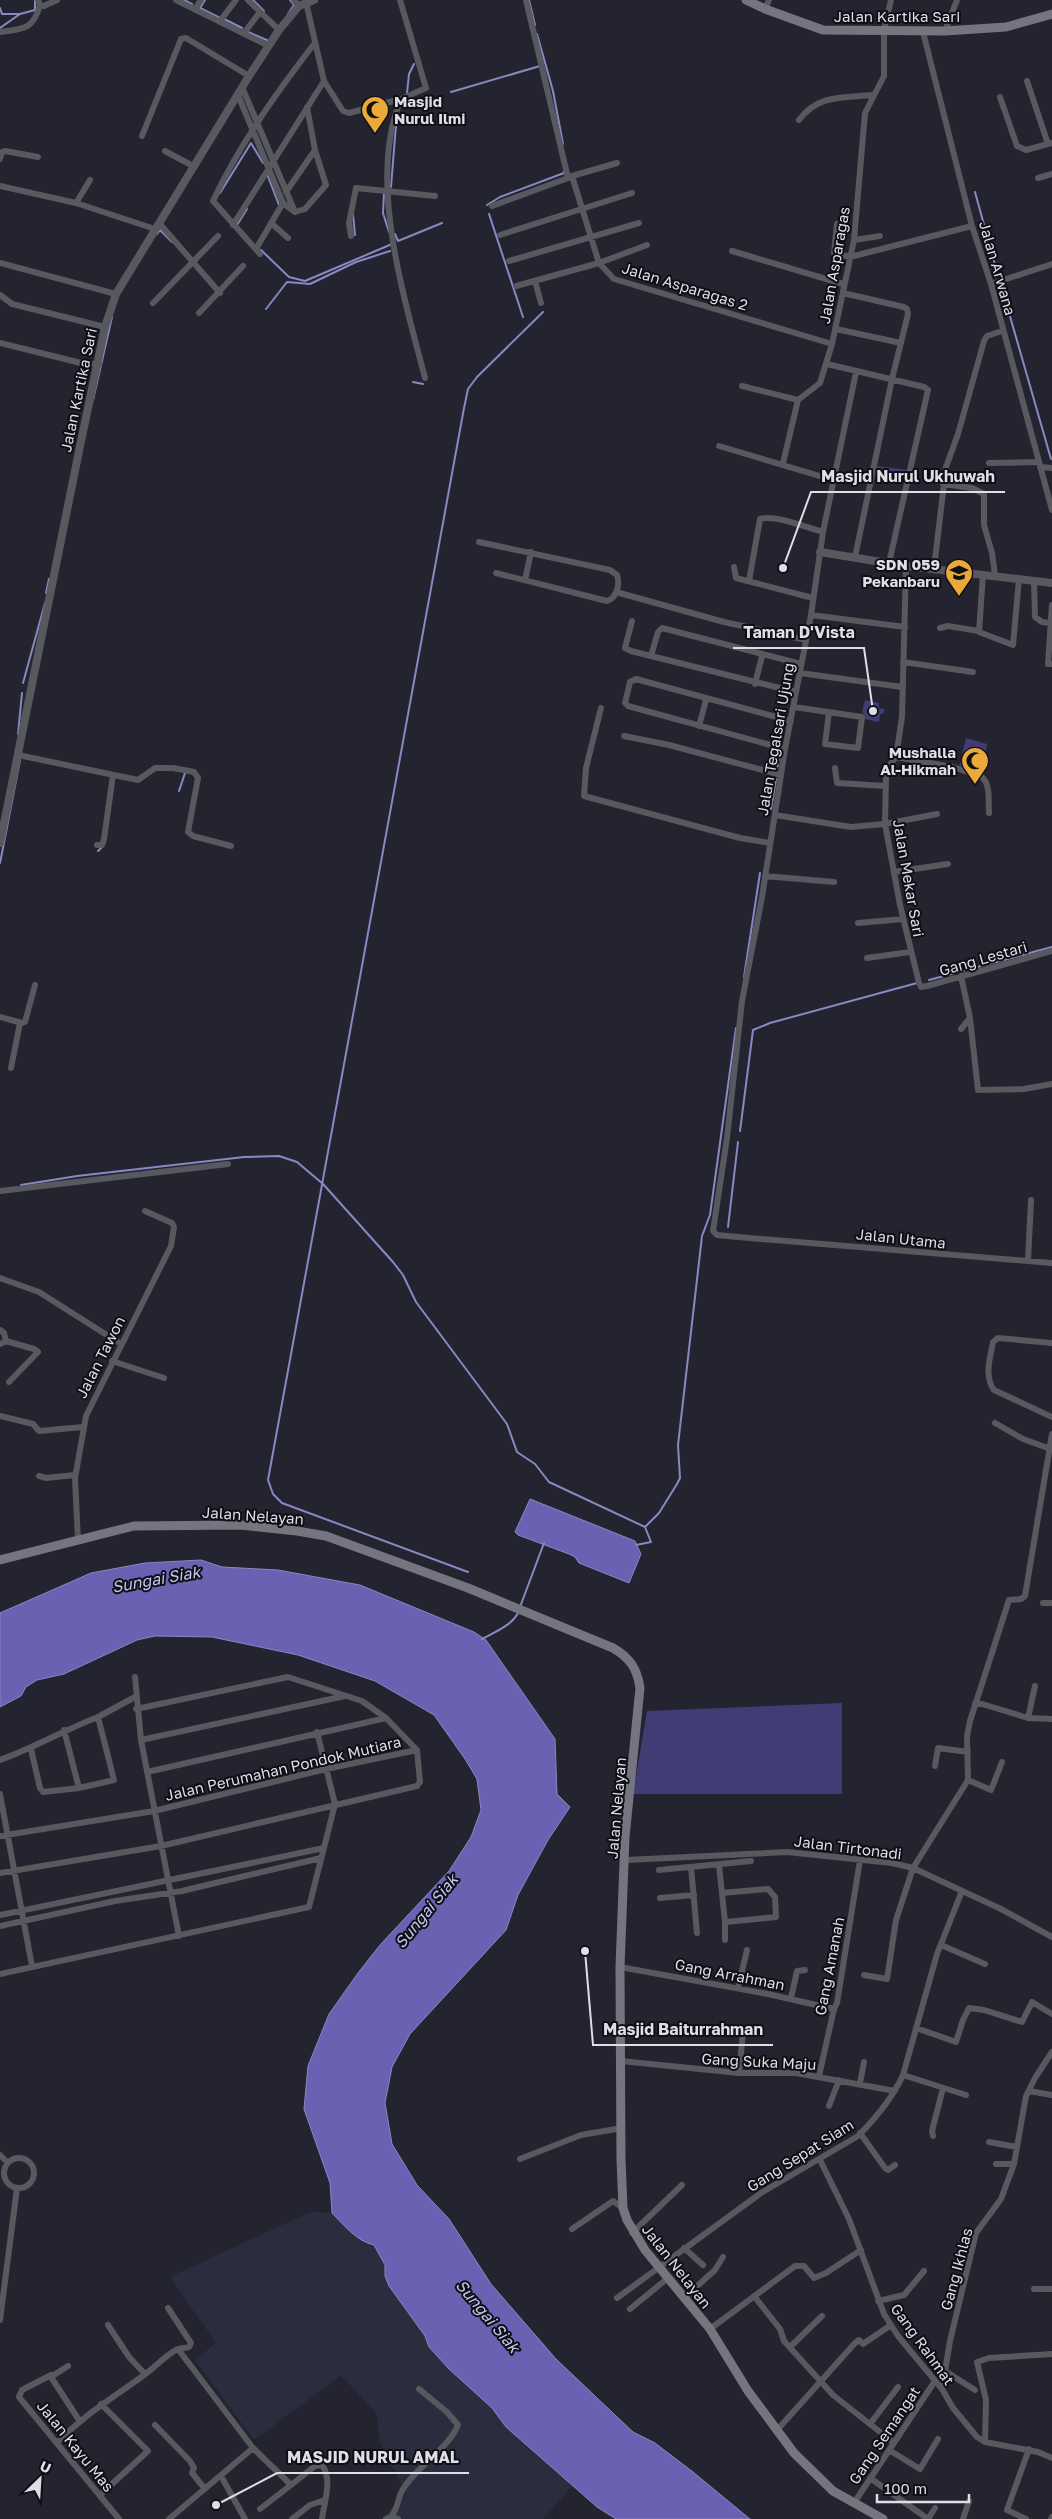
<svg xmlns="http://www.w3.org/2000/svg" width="1052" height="2519" viewBox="0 0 1052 2519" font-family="'Golos Text',sans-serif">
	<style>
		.built { fill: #2c2c3f }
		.green { fill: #423c74 }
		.water { fill: #6961b1; stroke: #8c86c2 }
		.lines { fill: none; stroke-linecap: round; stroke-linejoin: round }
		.stream { stroke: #8c86c2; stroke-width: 2 }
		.minor { stroke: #58585f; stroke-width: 6 }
		.tertiary { stroke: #58585f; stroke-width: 8 }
		.secondary { stroke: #757580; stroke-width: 9 }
		.labels { text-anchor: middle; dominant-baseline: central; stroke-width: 4; stroke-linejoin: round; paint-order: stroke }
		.street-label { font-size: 15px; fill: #dedee8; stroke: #0e0e14 }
		.poi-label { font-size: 15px; font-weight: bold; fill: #dedee8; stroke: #0e0e14; text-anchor: end }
		.water-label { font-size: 16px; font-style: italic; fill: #c4c3ef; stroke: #0e0e14 }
		.leader { fill: none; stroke: #dedee8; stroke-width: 2 }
		.callout-dot { fill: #dedee8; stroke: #0e0e14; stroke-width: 2 }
		.callout-label { font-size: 16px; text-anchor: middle; font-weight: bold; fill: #dedee8; stroke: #0e0e14; stroke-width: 4; stroke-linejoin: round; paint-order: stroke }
	</style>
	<rect width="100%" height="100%" fill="#242431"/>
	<path class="built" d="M310,2212l22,1 23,24 9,6 10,2 11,20v11l4,10 36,50 4,11 20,22 43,39 14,19 67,58 -30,34h-162l25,-25 -27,-54 -2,-26 -36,-39 -87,65 -59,-80 21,-17 -46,-66z"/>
	<path class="green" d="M876,466l32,4 -3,7 -30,-2z
		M865,700l14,3v5l6,1 -2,5h-3l-1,8 -14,-3v-4l-3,-3z
		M966,738l21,6 -6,31 -22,-8z
		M842,1703v91h-209l14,-83z"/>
	<path class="water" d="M530,1499l105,42 6,13 -12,29 -50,-20 -4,-6 -6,-3 -51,-19 -3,-3z
		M201,1560l21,7 56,3 82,15 114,47 12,8 69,99 2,55 13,13 -22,33 -30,55 -12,35 -96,104 -18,33 -7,36 7,41 25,41 32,34 42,65 65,75 77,73 22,11 38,29 57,47h-134l-19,-12 -91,-80 -14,-19 -43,-39 -20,-22 -4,-11 -36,-50 -4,-10v-11l-11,-20c-18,-4 -29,-19 -42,-32l-2,-30 -26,-74 4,-43 21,-52 29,-41 22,-28 69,-74 22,-34 10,-27 -4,-31 -12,-20 -31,-44 -59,-34 -77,-26 -86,-18 -57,-1 -18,4 -73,34 -27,6 -11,7 -5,9 -21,11v-94l91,-40 54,-10z"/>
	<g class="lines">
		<path class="stream" d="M184,0l8,4
			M253,0l11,11
			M529,0l6,25
			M0,8l2,6h18l-20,14
			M200,8l20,10
			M200,8l5,-8
			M20,14l15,-4v-10
			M288,14l6,-9 -4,-5
			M224,19l18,9
			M248,32l21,9
			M537,34l16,57 10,53
			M451,92l89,-26
			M407,93l2,-19 5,-10
			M267,174l12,31
			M391,187l5,-62
			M975,192l23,84
			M220,193l31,-50 12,20
			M384,193l-1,20 6,19
			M487,205l13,-8 64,-24v-2
			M353,214l2,21
			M489,214l34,103
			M237,225l10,-16
			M157,234l3,-4 12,12
			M395,234l3,7 44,-18
			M261,250l28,27 16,4 87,-37
			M1001,285l50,174
			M266,309l21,-27 23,2 46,-22 34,-11
			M413,382l10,2
			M93,400l19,-83
			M46,593l3,-14
			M23,683l22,-80
			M18,734l4,-41
			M777,769l3,-17
			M179,791l6,-18
			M771,809l5,-30
			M98,851l5,-5
			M0,863l20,-103
			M744,977l16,-104
			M929,980l123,-33
			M740,1131l13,-101 17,-7 147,-40
			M21,1185l56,-9 167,-19 35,-1 18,6 26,22 70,78 10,13 13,27 91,122 10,28 18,12 14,18 96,45
			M728,1227l10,-85
			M636,1545l15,-3 -6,-15 14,-14 18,-29 3,-6 -2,-33 24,-209 8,-21 26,-187
			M468,1572l-186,-69 -9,-9 -5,-14 196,-1072 4,-19 9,-12 66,-65
			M520,1607l24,-64
			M482,1639c13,-7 31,-14 37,-28"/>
		<path class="minor" d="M38,0l2,5 4,1 13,-6
			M176,0l93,46
			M248,0l31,30
			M294,0l5,6
			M526,0l42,178
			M306,2l18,79 19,30 6,2 52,-14 25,-11 -26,-88
			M195,9l6,-9
			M765,9l4,-9
			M220,21l16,-21
			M945,31l12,-31
			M0,32c23,-3 33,-2 40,-27
			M923,32l49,194 19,58 61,226
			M244,33l16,-21
			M1027,81l21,63
			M242,87l53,125
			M238,95l45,108 12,9 10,-3 21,-24 -11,-35 -8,-43
			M1000,97l17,49 9,4 26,-7
			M401,99c-34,81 3,197 24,279
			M799,120c19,-26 44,-22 74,-25
			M142,136l39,-97 5,-1 63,38
			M165,151l28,15
			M0,159l2,-7 3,-1 33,6
			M572,176l45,-13
			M568,178l4,-2 27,87 15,16 218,65
			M1038,178l14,-4
			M0,186l76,17 79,26
			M286,192l29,-42
			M76,203l14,-23
			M492,206l76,-28
			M159,223l61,70
			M271,223l17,15
			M837,224l-3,29 16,4 122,-31
			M233,225l91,-144
			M500,235l132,-42
			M351,236l-2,-13 7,-35 79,8
			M854,240l26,-4
			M256,249l27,-46
			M732,251l111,33
			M260,254l-47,-53c26,-56 64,-109 101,-157
			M509,261l130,-38
			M0,263l116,31
			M535,281l6,22
			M991,284l61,-20
			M516,286l83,-23 48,-18
			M843,293l61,14 3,2 1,5 -16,65 -37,178
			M0,295l12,9 93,23
			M153,303l65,-67
			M199,313l44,-47
			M836,329l65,14
			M0,343l81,20 18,1
			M827,364l97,23 4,3 -39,173
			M856,372l-33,160 -12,83 -26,134 -23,148 -20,104 -15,137 -14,93 4,4 32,3 303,25
			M742,386l56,14
			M719,446l114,34
			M783,463l15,-63 22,-17 12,-39 22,-104 11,-127 19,-37v-46l7,-30
			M989,463l50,-1
			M1040,467l12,1
			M943,484l29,4 12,6v31l8,28 3,22
			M479,542l131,28 7,5c3,9 0,23 -10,26l-111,-28
			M906,566l-4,151 -6,40 -7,9 -3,10 -1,48 15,81 19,78 2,4 6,-1 125,-35
			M734,567l2,11 77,20
			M934,568l12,-101 12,-33 26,-93 3,-5 15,-5
			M983,574l-4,58 34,13 6,-66
			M525,580l6,-28
			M749,581l11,-62c14,-5 48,9 63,13
			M1034,581l1,36 7,5 7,1
			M616,592l108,30 82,18
			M1052,605l-4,59h4
			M811,615l94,12
			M632,621l-7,27 6,3 165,41
			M940,628l8,-2 31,5
			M651,656l7,-24 4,-4 139,36
			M903,662l70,10
			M800,673l102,14
			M755,684l7,-28
			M794,707l68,10 -4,31 -33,-4 4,-32
			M601,708l-15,60 -2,28 156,42 30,5
			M699,726l7,-26
			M624,736l45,9 112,30
			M785,749l-157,-43 -3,-3 5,-21 6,-3 155,42
			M18,755l120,25 17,-12h18l21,4 4,6 -10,54 5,4 38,10
			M896,757l57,10 29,10c9,8 6,25 7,36
			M835,768l2,15 49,3
			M775,815l76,12 34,-3 52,-10
			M97,845h5l2,-6 9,-64
			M894,872l54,-8
			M765,876l69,6
			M858,923l45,-4
			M867,958l43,-6
			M961,976l9,42 8,72 46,-1 28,-5
			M0,1017l22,6 3,-1 10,-37
			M961,1029l9,-11
			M11,1068l9,-45
			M0,1191l228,-27
			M1028,1261l3,-61
			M0,1278l39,14 82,52
			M0,1330l4,3 2,8
			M1052,1343l-54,-5 -5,4c-3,16 -9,34 1,48l58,27
			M0,1344l6,-3 28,8 4,3 -29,30
			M112,1361l52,17
			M0,1416l33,8 6,7 44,-4
			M995,1423l28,16 25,9
			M39,1476l7,2 29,-3
			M78,1540l-3,-62 11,-62 85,-170 3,-19 -2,-4 -27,-12
			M1043,1603h9
			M135,1677l6,63 38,196
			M975,1704h7l46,14 24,1
			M98,1717l37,-20
			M1028,1718l7,-32
			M64,1730l15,58
			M141,1740l204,-44
			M0,1760c34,-12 64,-30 98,-43l16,63 -35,8 -36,4 -3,-4 -9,-39
			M935,1766l3,-18 30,4
			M147,1772l239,-54
			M968,1780l23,10 11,-28
			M0,1794l32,172
			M0,1836l154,-25 172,-42 91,-19
			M626,1860l161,-8 105,11 21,5 88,41 51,28
			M719,1865l6,57 51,-5 -1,-20 -7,-8 -46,4
			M691,1867l6,66
			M659,1870l92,-9
			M0,1873l161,-27 256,-60 3,-4 -3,-32 -31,-32 -24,-17 -74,-24 -152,32
			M660,1898l34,-3
			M0,1915l324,-67
			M0,1926l115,-25 67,-10 139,-33
			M725,1940v-18
			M941,1945l44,19
			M620,1967l148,27 66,15
			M0,1974l309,-67 26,-103 -18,-72
			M864,1975l23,4 9,-59 17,-52 55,-88 -1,-44 3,-15 39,-121 12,-1 4,-3 27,-162
			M738,1988l9,-38
			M791,1998l6,-27 8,-1
			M916,2028l40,14 7,-22 6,-12 15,2 38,12 10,-20 20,12
			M621,2061l118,12h57l99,18
			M739,2073l4,-41
			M903,2075l63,20
			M819,2076l15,-67 3,-6 23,-143
			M860,2083l4,-21
			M1029,2091l23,4
			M829,2106l10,-26
			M860,2133l25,35 3,2 7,-5
			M933,2136l-1,-5 11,-43
			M989,2142l28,5
			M0,2155l8,8
			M4 2173a15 15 0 1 1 30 0a15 15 0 1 1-30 0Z
			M520,2159l61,-24 41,-7
			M820,2160l29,59 35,95 14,22 44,53 11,19 24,29 8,5 53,10 14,6
			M996,2164h18
			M572,2229l41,-28 10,7
			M632,2233l50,-48
			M684,2248l19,17
			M1034,2289h18
			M754,2296l26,33 4,12 49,54 61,48
			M617,2298l144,-105 97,-57c18,-18 34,-37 45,-61l34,-121 25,-63
			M684,2298l31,-28 8,-13
			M878,2301l26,-6 20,-24
			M168,2308l23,35 -2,4 -11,2
			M630,2309l38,-31
			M0,2320l17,-132
			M108,2325l21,32 16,17
			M710,2329l85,-63h9l10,12 12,-5 35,-23
			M790,2347l32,-31
			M68,2366l-17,11 28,43
			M945,2371l30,19
			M51,2375l-29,15 -3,7 100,122
			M942,2389l8,-48 26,-108 25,-34 13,-35 12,-68 9,-18 17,-26
			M870,2424l28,-37
			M155,2425l35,36 4,7 -2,5 13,16
			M778,2429l77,-86 4,-3 4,4 28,-19
			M58,2442c28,-29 55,-44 86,-67 12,-8 21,-20 34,-26l75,99 38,37 24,-19 7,-1c11,15 2,37 0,54
			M985,2442l1,-42 -9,-38 12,-4 63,-4
			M889,2450l31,19 18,-30
			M221,2476l24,43
			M870,2478l58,41 7,-11
			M100,2495l48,-44 -47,-47
			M854,2503l81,-122
			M260,2509l31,-24
			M391,2517c9,-12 6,-21 14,-31 15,-22 43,-37 53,-61l-11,-13 -28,-23
			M169,2519l84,-71
			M292,2519l18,-14 15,-5
			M386,2519l5,-2 7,2
			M963,2519l6,-18
			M1026,2519l-19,-9 22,-61
			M1051,2519l1,-2"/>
		<path class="tertiary" d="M820,552l86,14 146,17
			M0,843l79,-392 26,-124 11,-33 133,-218 30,-46 20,-24 15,-6"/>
		<path class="secondary" d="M746,0l19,9 58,21 122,1 61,-4 46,-13
			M0,1560l134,-34 107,-1 56,6 29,5 142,52 145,60c17,10 24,20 27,40l-15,149 -5,130 1,192 2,49 4,12 18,30 65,79 38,62 46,62 39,38 50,28"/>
	</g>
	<defs>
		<symbol id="mosque-pin" viewBox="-11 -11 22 30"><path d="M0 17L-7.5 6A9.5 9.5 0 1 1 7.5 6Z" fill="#eba93a" stroke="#0e0e14"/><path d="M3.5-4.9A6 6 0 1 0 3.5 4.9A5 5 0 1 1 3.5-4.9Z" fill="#111"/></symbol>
		<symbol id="school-pin" viewBox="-11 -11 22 30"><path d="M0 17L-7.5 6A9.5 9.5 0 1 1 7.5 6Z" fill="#eba93a" stroke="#0e0e14"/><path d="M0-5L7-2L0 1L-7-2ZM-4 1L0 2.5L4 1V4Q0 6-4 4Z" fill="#111"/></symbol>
	</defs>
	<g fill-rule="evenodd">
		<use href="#mosque-pin" x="359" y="94" width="32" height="43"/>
		<use href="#school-pin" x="943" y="557" width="32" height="43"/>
		<use href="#mosque-pin" x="959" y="745" width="32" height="43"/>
	</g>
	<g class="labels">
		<g class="street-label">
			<text x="897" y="16">Jalan Kartika Sari</text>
			<text transform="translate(834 265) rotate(-80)">Jalan Asparagas</text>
			<text transform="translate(998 268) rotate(74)">Jalan Arwana</text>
			<text transform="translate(685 286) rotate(17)">Jalan Asparagas 2</text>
			<text transform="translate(78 390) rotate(-78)">Jalan Kartika Sari</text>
			<text transform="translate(775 739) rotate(-80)">Jalan Tegalsari Ujung</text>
			<text transform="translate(909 878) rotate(80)">Jalan Mekar Sari</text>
			<text transform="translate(983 958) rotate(-16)">Gang Lestari</text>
			<text transform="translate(901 1238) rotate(6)">Jalan Utama</text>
			<text transform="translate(100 1357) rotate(-63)">Jalan Tawon</text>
			<text transform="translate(253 1515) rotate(4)">Jalan Nelayan</text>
			<text transform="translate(283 1768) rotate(-13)">Jalan Perumahan Pondok Mutiara</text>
			<text transform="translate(616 1808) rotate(-85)">Jalan Nelayan</text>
			<text transform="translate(848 1847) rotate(7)">Jalan Tirtonadi</text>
			<text transform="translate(829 1966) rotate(-79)">Gang Amanah</text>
			<text transform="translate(730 1974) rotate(11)">Gang Arrahman</text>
			<text transform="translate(759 2061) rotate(3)">Gang Suka Maju</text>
			<text transform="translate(800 2155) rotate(-32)">Gang Sepat Siam</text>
			<text transform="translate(677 2266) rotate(52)">Jalan Nelayan</text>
			<text transform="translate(956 2269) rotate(-75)">Gang Ikhlas</text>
			<text transform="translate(923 2344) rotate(54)">Gang Rahmat</text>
			<text transform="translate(884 2435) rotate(-56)">Gang Semangat</text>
			<text transform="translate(76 2446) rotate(51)">Jalan Kayu Mas</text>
		</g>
		<g class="poi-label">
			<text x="394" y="101" text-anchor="start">Masjid<tspan x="394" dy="17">Nurul Ilmi</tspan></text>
			<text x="940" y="564">SDN 059<tspan x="940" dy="17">Pekanbaru</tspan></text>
			<text x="956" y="752">Mushalla<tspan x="956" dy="17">Al-Hikmah</tspan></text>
		</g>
		<g class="water-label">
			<text transform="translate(156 1579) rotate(-10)">Sungai Siak</text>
			<text transform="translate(426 1911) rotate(-51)">Sungai Siak</text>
			<text transform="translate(488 2316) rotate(50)">Sungai Siak</text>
		</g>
	</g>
	<path class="leader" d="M783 568L811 492H1005M873 711L864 648H733M585 1951L593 2045H773M216 2505L277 2473H469"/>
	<g class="callout-dot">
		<circle cx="783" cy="568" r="5"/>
		<circle cx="873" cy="711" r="5"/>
		<circle cx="585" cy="1951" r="5"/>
		<circle cx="216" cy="2505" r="5"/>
	</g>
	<g class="callout-label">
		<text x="908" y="482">Masjid Nurul Ukhuwah</text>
		<text x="799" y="638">Taman D'Vista</text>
		<text x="683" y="2035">Masjid Baiturrahman</text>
		<text x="373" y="2463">MASJID NURUL AMAL</text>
	</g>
	<g transform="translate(40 2479) rotate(25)" stroke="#0e0e14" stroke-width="4" paint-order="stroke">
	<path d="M0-4L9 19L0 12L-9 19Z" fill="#dedee8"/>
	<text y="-8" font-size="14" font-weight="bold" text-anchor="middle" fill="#dedee8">U</text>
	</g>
	<path d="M877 2494v8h92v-8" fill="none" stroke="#dedee8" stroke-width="2.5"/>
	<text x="884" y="2494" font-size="15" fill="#dedee8" stroke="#0e0e14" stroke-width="4" paint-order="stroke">100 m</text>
</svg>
